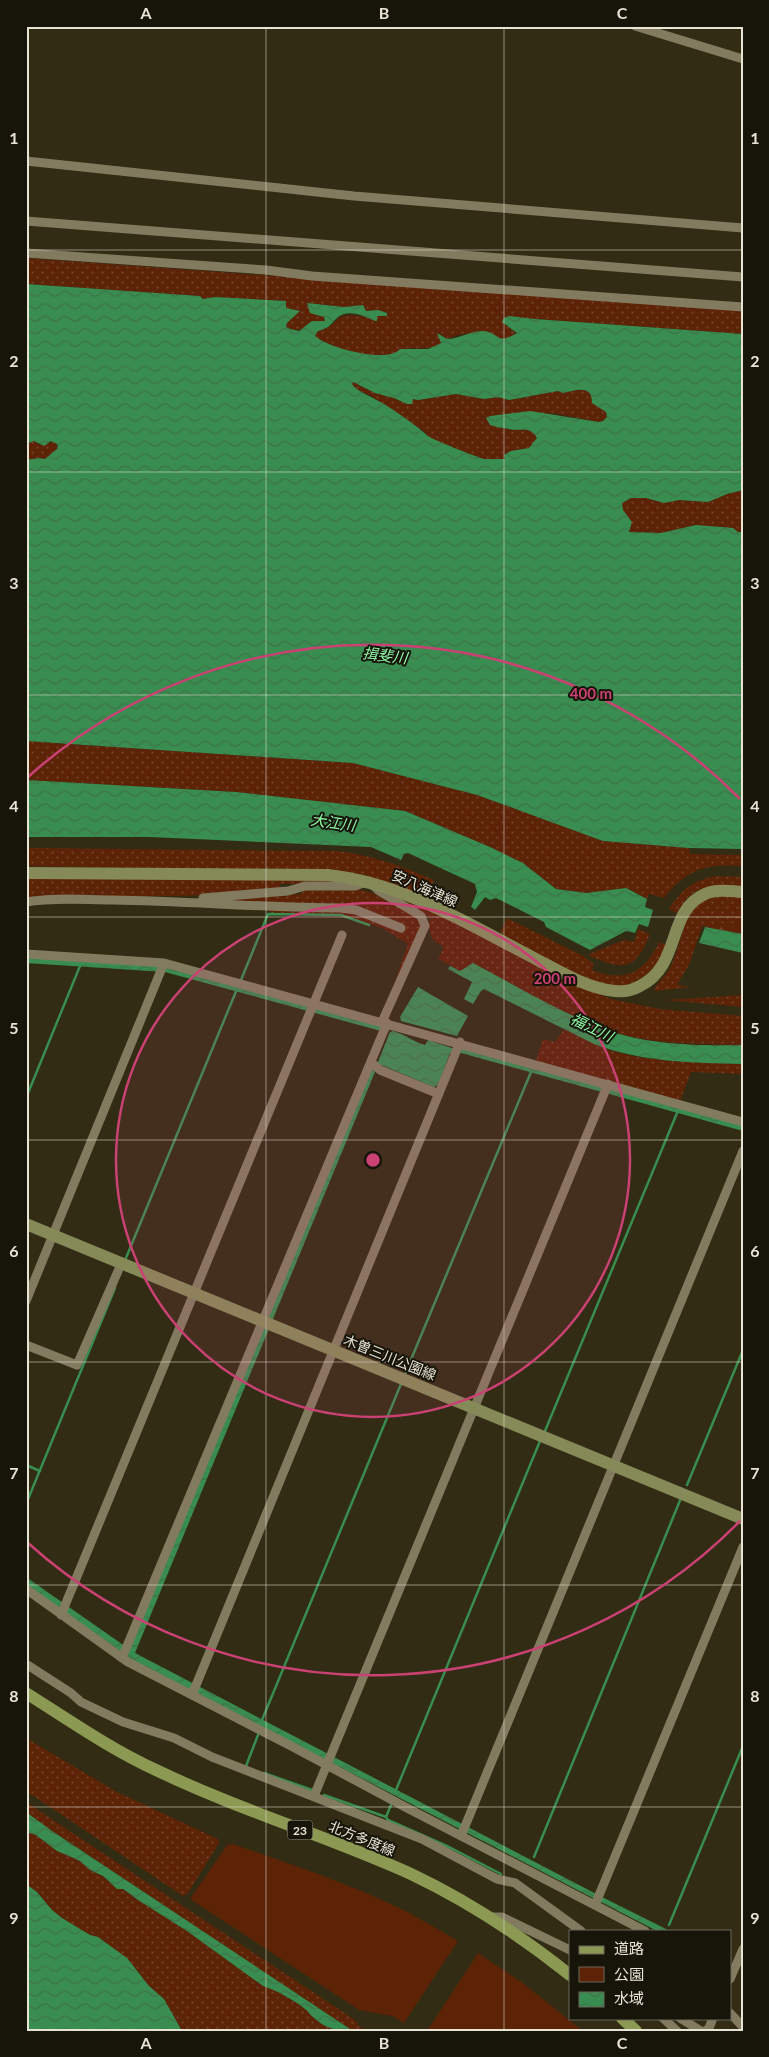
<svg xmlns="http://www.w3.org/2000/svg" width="769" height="2057" viewBox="0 0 769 2057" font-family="Lato,'Noto Sans JP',sans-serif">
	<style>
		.grass { fill: url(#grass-dots) }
		.forest { fill: url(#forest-firs) }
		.green { fill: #5c2307 }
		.water { fill: url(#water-waves); fill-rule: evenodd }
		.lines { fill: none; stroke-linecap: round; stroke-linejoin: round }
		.stream { stroke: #398d50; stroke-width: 2.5 }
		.street { stroke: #827b60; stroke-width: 9 }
		.secondary { stroke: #868a59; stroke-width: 12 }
		.primary { stroke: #8b9952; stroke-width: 12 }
		.grid { fill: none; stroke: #e8e4d5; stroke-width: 1; stroke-opacity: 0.55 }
		.ring { fill: none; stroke: #ca4173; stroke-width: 2.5 }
		.labels { text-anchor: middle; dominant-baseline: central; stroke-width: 4; stroke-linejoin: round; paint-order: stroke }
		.shield { fill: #171409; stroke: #a9a698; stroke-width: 1 }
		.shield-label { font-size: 12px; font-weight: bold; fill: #e8e4d5 }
		.street-label { font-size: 14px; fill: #e8e4d5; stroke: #171409 }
		.water-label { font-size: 15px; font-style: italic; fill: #8df9a5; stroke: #171409 }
		.centre { fill: #ca4173; stroke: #171409; stroke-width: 2.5 }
		.ring-label { font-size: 15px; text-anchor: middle; font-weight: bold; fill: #ca4173; stroke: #171409; stroke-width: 4; stroke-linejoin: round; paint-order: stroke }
		.neatline { fill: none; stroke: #e8e4d5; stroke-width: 2 }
		.grid-label { font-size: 16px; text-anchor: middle; font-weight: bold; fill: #e8e4d5 }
	</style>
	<defs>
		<pattern id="grass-dots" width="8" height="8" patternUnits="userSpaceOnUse" patternTransform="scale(1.25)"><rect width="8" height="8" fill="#5c2307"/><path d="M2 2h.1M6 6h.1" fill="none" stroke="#73432a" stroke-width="1.8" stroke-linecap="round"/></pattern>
		<pattern id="forest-firs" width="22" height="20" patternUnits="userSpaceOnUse" patternTransform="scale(1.25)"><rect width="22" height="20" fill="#5c2307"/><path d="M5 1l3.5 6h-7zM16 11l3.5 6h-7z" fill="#73432a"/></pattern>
		<pattern id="water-waves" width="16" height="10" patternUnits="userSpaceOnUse" patternTransform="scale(1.25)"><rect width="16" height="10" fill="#398d50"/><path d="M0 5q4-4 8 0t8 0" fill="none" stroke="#3e734a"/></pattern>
	</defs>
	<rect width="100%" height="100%" fill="#312c13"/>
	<path class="grass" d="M26,258l717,52v24l-208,-15 -26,-3 -3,9 11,9 -14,6 -20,-9 -25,4 -11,4 -6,-5v9c-11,7 -18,5 -30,5 -7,0 -15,5 -22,7 -18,3 -61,-7 -74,-19l3,-5c24,-5 12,-19 42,-15 5,0 7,0 11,3l6,-3h10v-3l-9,-3 -12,1 -3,-6 -19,2 -37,-4 6,11 11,3 1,4c-13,0 -26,16 -39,5l1,-3 12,-12 -13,-3 -1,-7 -69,-4 -13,2 -3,-3 -174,-12z
		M353,382l22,11 19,5 13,6 6,-5 5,1 38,-6 28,5 14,-2 11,3 49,-9 5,2c11,-2 22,-7 30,3l-1,3 14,13 1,5 -4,4 -4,1 -47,-9 -52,14c4,0 8,3 12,3 11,0 19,-3 26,8l-9,10 -18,3 -7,4 1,4h-20l-7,-2 -39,-15 -11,-5 -3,-5 -54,-36 -17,-8 -2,-4z
		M34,441l6,4 15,-3 3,6 -13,11 -7,-1 -12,2v-16z
		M743,490v42h-5l-5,-4 -37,-3 -35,8 -32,-1 2,-10 -8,-12 -1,-7 9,-5h15l18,5 15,-3 29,2 19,-8z
		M26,741l327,22 124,32 126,46 86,7 1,6 53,1v11c-37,-2 -55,2 -79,32l-15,-4 -2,5 -21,-11 -40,5 -30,-4 -33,-26 -33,-16 -85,-36 -169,-19 -210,-12z
		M26,848l311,3c38,5 62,14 97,29l-8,16 -62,-21 -17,-3 -321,-6z
		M716,876l27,1v10c-31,-1 -49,-5 -66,26l-8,-4c12,-19 24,-29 47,-33z
		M26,878h291l34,5 -71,1 1,5 -65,6 -190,4z
		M358,889l17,5 42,22 3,10 -1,7 -21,46 -2,-1 12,-34 -26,-16 -41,-14h-69l-6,-7 92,1 -141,-8 84,-6 3,-4z
		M383,890l43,18 145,75 40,16 49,10 83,7v29c-38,-1 -77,0 -115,-9 -53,-12 -107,-48 -155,-73l-13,8 -22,-12 6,-12 -12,-8 -4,-16 2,-5z
		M727,894l16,1v28h-25l-2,6 -14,-3 -13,39 -11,18v2l13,2 -35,4 -2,-1c4,-9 12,-14 16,-22 11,-21 12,-51 31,-66 7,-5 18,-6 26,-8z
		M507,918l78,39 9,7 -2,6c32,13 53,3 67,-28l7,3c-8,21 -23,39 -47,41 -30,2 -92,-37 -120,-52z
		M638,929l12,5c-15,38 -27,36 -61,22v-2l35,-14 10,2z
		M743,995v12l-78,-7z
		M565,1028c14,8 29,17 45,22 40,13 90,12 133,14v10l-52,-2 -11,29 -144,-40 7,-22 12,3z
		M26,1738l91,54 101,47 1,4 -31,50 -5,3 -157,-105z
		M26,1802l329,218 5,7 7,4h-14l-301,-200 -26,-19z
		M26,1832l10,3 21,16 23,10 10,9 13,6 14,13h6l15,11 49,31 76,55 12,4 30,18 29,23h-152l-18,-32 -15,-13 -22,-28 -29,-21 -8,-2 -28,-17 -10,-8 -15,-18 -11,-8z"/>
	<path class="forest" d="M718,923h25v11l-27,-5z"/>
	<path class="green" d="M233,1844c49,17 99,34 147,55 27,12 53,27 78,42l-54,82 -12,-7 -33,-6 -169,-111 37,-54z
		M478,1953l46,31 59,47h-156z"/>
	<path class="water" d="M26,284l174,12 3,3 12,-2 71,4v7l14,3 -13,12 -1,4 4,2 9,2 13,-10h13l-1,-4 -14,-4 -3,-10 37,4 19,-2 3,6 12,-1 9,3v3h-10v5h-2c-11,-5 -27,-13 -38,-3 -7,7 -9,11 -19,13l-3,5c13,12 73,28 85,13h28l13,-6 -4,-10 10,6c11,0 24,-8 36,-8 17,1 12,15 34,2l-15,-11 2,-4 5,-2 26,3 208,15v156l-16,4 -19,8 -29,-2 -15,3 -18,-5h-15l-9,5 1,7 9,12 -3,10 32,1 35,-8 37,3 5,4h5v317l-54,-1 -86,-7 -126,-46 -124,-32 -327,-22v-281l12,-2 7,1 13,-11 -1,-4 -6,-3 -7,5 -10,-5 -8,3zM353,382l22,11 19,5 13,6h5l1,-5 5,1 38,-6 28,5 14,-2 11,3 49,-9 5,2c13,-3 29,-9 29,10l14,9 1,5 -4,4 -4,1 -69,-11 -40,5 -4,2 4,7c6,2 13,3 19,4 11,3 21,-4 28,9l-8,10 -18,3 -7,4 1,4c-6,0 -14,0 -20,0 -4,0 -54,-20 -57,-23 -14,-12 -28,-22 -44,-32 -8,-5 -28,-13 -32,-20z
		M26,780l210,12 169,19 85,36 33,16 33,26 30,4 40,-5 21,11 -2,8 8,3 -5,17 -9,-3 -4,9 -9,-2 -36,19 -44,-23 -2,-5 -48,-24 -6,2 -5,-3 -10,13 -4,-3 6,-15 -2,-8 -67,-31 -4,1 -3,6 -30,-13 -221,-10h-124z
		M705,927l38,7v19l-44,-10z
		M26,958l133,8 222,60v5l-216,-59 -139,-9z
		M473,963c42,22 83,47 126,64 44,18 97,19 144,18v19c-50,-1 -102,-2 -149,-20l-110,-55 -3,2 -8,13 -9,-5 8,-17 -24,-13 2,-3 10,5z
		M418,987l50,29 -11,20 -56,-15 -1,-4z
		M393,1031c14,4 20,11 32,14l3,-5 24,8 12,1 279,77v5l-282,-78h-11l-12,32 -4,2 -53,-22 -6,7 -240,581 467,244 68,34h-13l-524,-271 -107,-75v-8l103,72 241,-579 8,-8 12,-30z
		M26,1812l26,19 301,200c-15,0 -28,-2 -40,-14 -3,-2 -5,-6 -8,-8 -12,-10 -28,-18 -42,-23l-76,-55 -49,-31 -15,-11h-6l-14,-13 -13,-6 -10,-9 -23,-10 -21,-16 -10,-3z
		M26,1884l11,8 15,18 10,8 28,17 8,2 29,21 22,28 15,13 18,32h-156z"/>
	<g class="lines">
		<path class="stream" d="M241,980l27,-66 73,1 28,10
			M26,1098l54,-132
			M126,1258l111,-269
			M405,1374l126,-302
			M545,1431l132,-318
			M26,1465l14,6
			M687,1485l56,-135
			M26,1504l89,-216
			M262,1720l139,-336
			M247,1767l-1,-1 12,-31
			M264,1773l48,17
			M396,1790l144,-349
			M324,1795l62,22
			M391,1805l-5,12 2,3 61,27 52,27
			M534,1857l147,-359
			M669,1925l74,-179"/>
		<path class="street" d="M635,26l108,33
			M26,161l328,35 389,32
			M26,221l717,56
			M26,253l240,17 46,6 431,31
			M203,898l85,-7 17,-5h50l14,-5 10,10 42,25 4,10 -43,96
			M26,902c28,-5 59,-2 87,-2 76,1 152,8 228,8l15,2 45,18
			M26,954l138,9 579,159
			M371,1062l9,8 59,24
			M26,1301l138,-338
			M26,1345l51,20 45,-103
			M26,1589l102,73 165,85 116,62 236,122
			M61,1615l281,-680
			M122,1658l265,-635
			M26,1664l45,29 10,9 42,20 51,16 38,19 210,82 75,40 18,4 66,48
			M192,1695l268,-653
			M314,1796l294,-712
			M461,1836l282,-685
			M595,1905l148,-358
			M488,1917h14l68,33
			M730,1979l13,-30
			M730,2013l13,14
			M663,2018l14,13
			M680,2018l21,13
			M705,2031l4,-3 4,-10"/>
		<path class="secondary" d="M26,873l302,2c75,8 140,49 206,83 25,13 52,30 81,33 8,1 18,-1 25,-5 42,-21 26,-75 65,-92 11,-5 26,-3 38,-2
			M26,1224l717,295"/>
		<path class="primary" d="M26,1693c43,27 84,56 130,77 83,40 171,66 255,104 57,27 110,62 159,101
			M622,2018l14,13"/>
	</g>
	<path class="grid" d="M266,26v2005M504,26v2005M26,250h717M26,472h717M26,695h717M26,917h717M26,1140h717M26,1362h717M26,1585h717M26,1807h717"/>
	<circle cx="373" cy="1160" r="257" fill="#ca4173" fill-opacity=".12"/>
	<g class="ring">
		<circle cx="373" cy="1160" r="257"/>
		<path d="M740 1521A515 515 0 0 1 28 1543M28 777A515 515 0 0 1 740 799"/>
	</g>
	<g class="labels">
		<rect class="shield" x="287.5" y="1820.5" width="25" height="19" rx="4"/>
		<g class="shield-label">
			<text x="300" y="1830">23</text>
		</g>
		<g class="street-label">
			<text transform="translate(425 888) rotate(24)">安八海津線</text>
			<text transform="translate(390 1357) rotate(22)">木曽三川公園線</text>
			<text transform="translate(362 1838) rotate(22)">北方多度線</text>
		</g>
		<g class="water-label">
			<text transform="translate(385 655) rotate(7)">揖斐川</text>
			<text transform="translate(333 822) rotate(8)">大江川</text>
			<text transform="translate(592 1027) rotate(26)">福江川</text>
		</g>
	</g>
	<circle cx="373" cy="1160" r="8" class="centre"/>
	<g class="ring-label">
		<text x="591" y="699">400 m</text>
		<text x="555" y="984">200 m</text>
	</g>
	<rect width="769" height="2057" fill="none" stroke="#171409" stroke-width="55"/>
	<rect x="569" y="1930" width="162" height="90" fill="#171409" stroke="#6b675b"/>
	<rect x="579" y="1946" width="25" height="8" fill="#8b9952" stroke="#6b675b"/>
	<text x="614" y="1954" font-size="15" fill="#e8e4d5">道路</text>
	<rect x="579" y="1967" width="25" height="15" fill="#5c2307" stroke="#6b675b"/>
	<text x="614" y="1980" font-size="15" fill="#e8e4d5">公園</text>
	<rect x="579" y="1992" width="25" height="15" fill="url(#water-waves)" stroke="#6b675b"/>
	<text x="614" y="2004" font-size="15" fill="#e8e4d5">水域</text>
	<rect x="28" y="28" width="714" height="2002" class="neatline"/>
	<g class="grid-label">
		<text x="146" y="19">A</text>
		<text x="384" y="19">B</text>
		<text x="622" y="19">C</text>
		<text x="14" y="144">1</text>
		<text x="755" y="144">1</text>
		<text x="14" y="367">2</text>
		<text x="755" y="367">2</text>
		<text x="14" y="589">3</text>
		<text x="755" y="589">3</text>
		<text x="14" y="812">4</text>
		<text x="755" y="812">4</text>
		<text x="14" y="1034">5</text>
		<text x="755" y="1034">5</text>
		<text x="14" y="1257">6</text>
		<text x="755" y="1257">6</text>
		<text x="14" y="1479">7</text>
		<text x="755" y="1479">7</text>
		<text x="14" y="1702">8</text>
		<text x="755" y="1702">8</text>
		<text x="14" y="1924">9</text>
		<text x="755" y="1924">9</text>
		<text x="146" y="2049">A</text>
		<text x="384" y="2049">B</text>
		<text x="622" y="2049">C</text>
	</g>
</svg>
